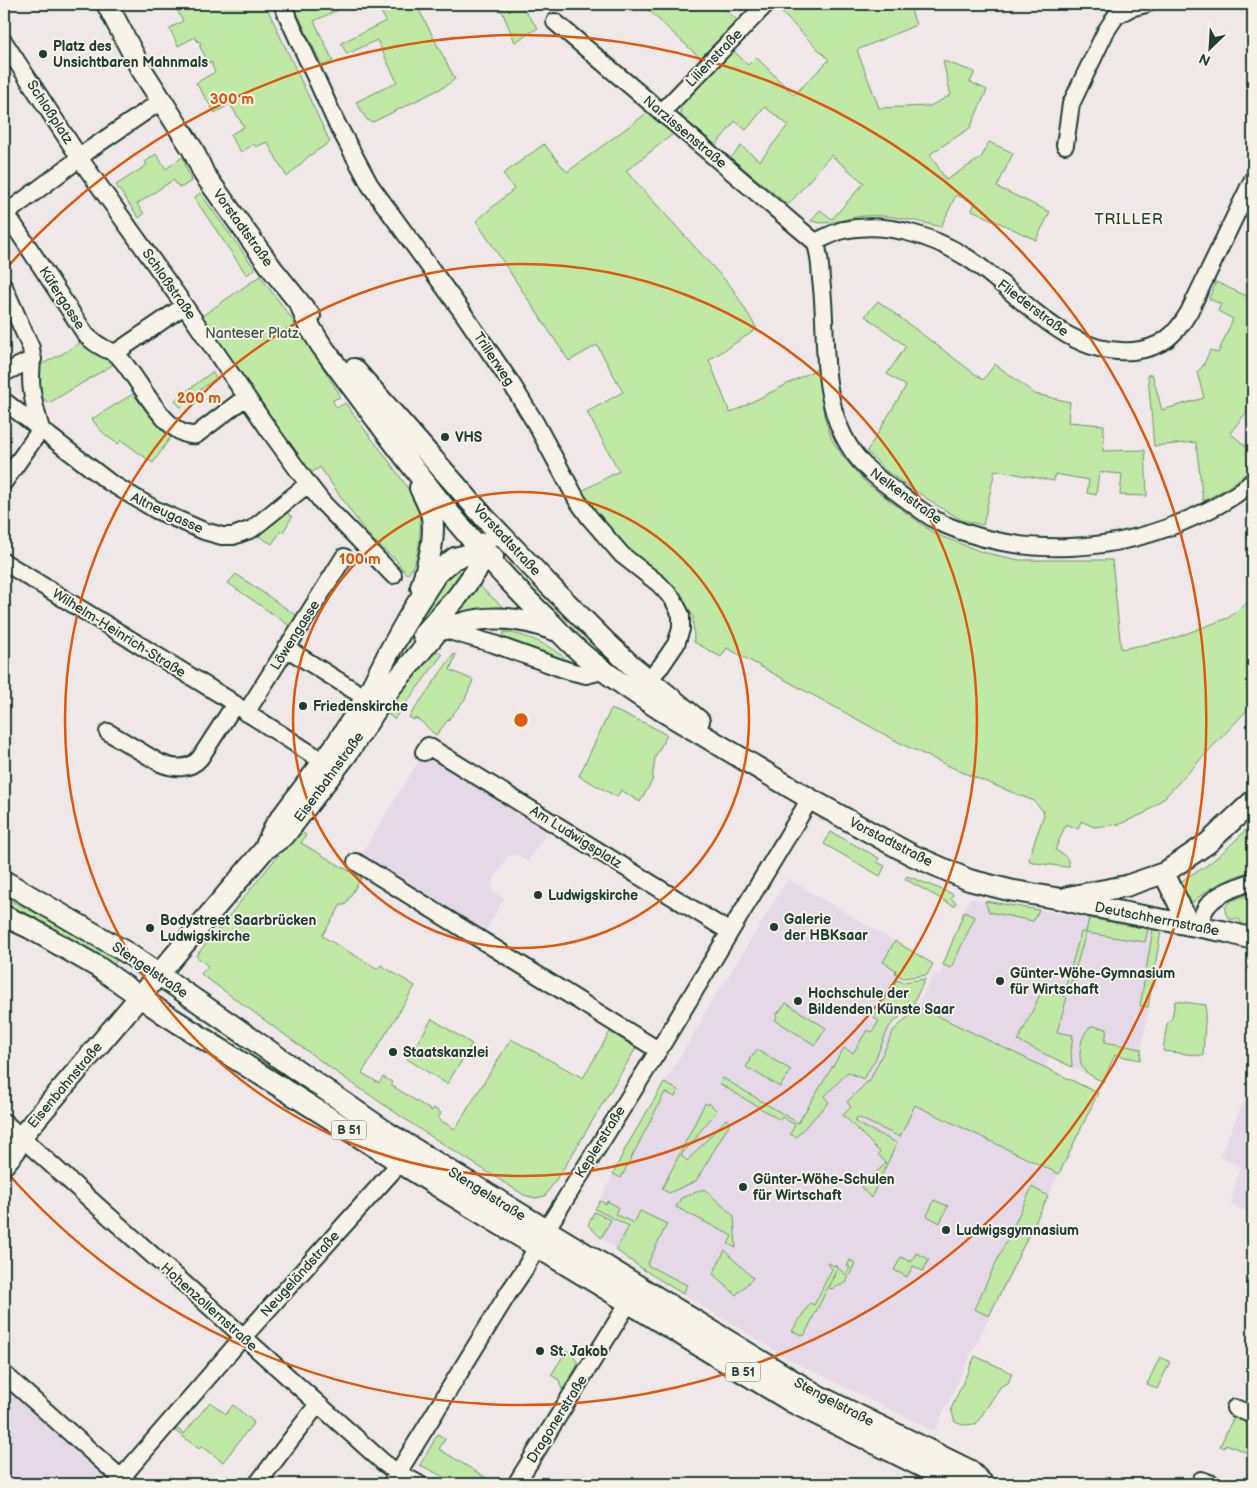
<svg xmlns="http://www.w3.org/2000/svg" width="1257" height="1488" viewBox="0 0 1257 1488" font-family="'Balsamiq Sans',sans-serif">
	<style>
		.built { fill: #e5d9e8 }
		.green { fill: #c0e9a5; stroke: #70936c }
		.lines { fill: none; stroke-linecap: round; stroke-linejoin: round }
		.minor-casing { stroke: #1f3d34; stroke-width: 20 }
		.major-casing { stroke: #1f3d34; stroke-width: 24 }
		.minor { stroke: #f7f3e8; stroke-width: 16 }
		.major { stroke: #f7f3e8; stroke-width: 20 }
		.ring { fill: none; stroke: #de580e; stroke-width: 2.5 }
		.poi-dot { fill: #1f3d34; stroke: #f7f3e8; stroke-width: 2 }
		.labels { text-anchor: middle; dominant-baseline: central; stroke-width: 4; stroke-linejoin: round; paint-order: stroke }
		.shield { fill: #f7f3e8; stroke: #60746a; stroke-width: 1 }
		.shield-label { font-size: 12px; font-weight: bold; fill: #1f3d34 }
		.poi-label { font-size: 14px; font-weight: bold; fill: #1f3d34; stroke: #f7f3e8; text-anchor: start }
		.street-label { font-size: 14px; fill: #1f3d34; stroke: #f7f3e8 }
		.park-label { font-size: 14px; fill: #375745; stroke: #f7f3e8 }
		.neighbourhood-label { font-size: 15px; letter-spacing: 1px; fill: #1f3d34; stroke: #f7f3e8 }
		.centre { fill: #de580e; stroke: #f7f3e8; stroke-width: 2.5 }
		.ring-label { font-size: 15px; text-anchor: middle; font-weight: bold; fill: #de580e; stroke: #f7f3e8; stroke-width: 4; stroke-linejoin: round; paint-order: stroke }
	</style>
	<rect width="100%" height="100%" fill="#efe7e8"/>
	<filter id="ink" filterUnits="userSpaceOnUse"><feTurbulence type="fractalNoise" baseFrequency=".02" numOctaves="2"/><feDisplacementMap in="SourceGraphic" scale="10" xChannelSelector="R" yChannelSelector="G"/><feConvolveMatrix kernelMatrix="1 2 1 2 8 2 1 2 1" color-interpolation-filters="sRGB"/></filter>
	<g filter="url(#ink)">
		<path class="built" d="M424,752l124,77 -20,33 -11,-7 -9,1 -16,27 1,8 11,8 -20,34 -124,-77z
			M788,879l125,73 -39,66 20,12 22,-21 18,-36 6,2 29,-77 192,33 -21,129 -25,-5 -12,27 -53,-25 -4,10 52,26 -164,338 -140,-69 -150,-92 -43,-32 -13,-13 38,-78 77,-129 -1,-1 19,-31h1z
			M1253,1081v132l-13,-4 -9,-6 9,-37 -21,-9z
			M4,1374l122,110h-122z"/>
		<path class="green" d="M176,4h89l65,138 -21,14 -22,21 -20,-35 -11,5 -2,-3 -13,8 -11,-17 14,-8 -14,-23 -15,9 -19,-30 19,-11 -3,-6 1,-1 -2,-3 -2,1 -10,-18 2,-1 -2,-3 -1,1 -3,-5 -17,9 -8,-17v-1l13,-7 -9,-16z
			M293,4h58l-37,17 19,40 -11,5z
			M377,4h39l39,75 -11,8 -71,35 -6,-2 -11,-18 41,-20 -20,-42 -30,14 -6,-11 45,-22z
			M499,4h20l19,24 -23,14z
			M642,4h78l18,17 -38,37z
			M779,4h130l7,21 -59,25 22,58 51,-2 21,-11 -8,-34 32,11 -5,10 17,8 -17,38 -40,26 16,26 35,-22 8,-16 24,11 -16,34 53,25 -14,28 -64,-30 3,-7 -19,-8 -15,32c-23,-6 -54,-13 -77,-11 -18,1 -35,11 -53,5l9,-11 12,9 32,-36 -33,-28 -43,50 -57,-47 10,-12 19,15 28,-36 -23,-18 -19,23 -11,-9 -19,24 -34,-28 -2,-7 4,-8 49,-52 15,15 8,-8 38,38 35,-35 -53,-53z
			M647,113l26,21 -47,37 107,118 24,40 -48,31 21,53 87,-44 7,46 7,23 12,19 23,26 69,51 47,18 37,8h93l9,89 48,-9 59,-22 25,-20v106l-89,94 -19,15 -25,11 -26,3 -13,-6 -3,8 -12,-5 -11,26c7,4 14,6 14,16l-3,1 -30,-4 -6,-2 -1,-4 15,-42 -1,-4 -9,-10 -70,-28 -60,-28 -177,-97 -6,9 -27,-15 -1,-26 -13,-22 -15,-16 -38,-29 -32,-37 -13,-21 37,-20 -32,-59 36,-20 -26,-47 -28,16 -93,-140 38,-32 -11,-15 41,-30 23,28z
			M156,154l10,15 18,-13 1,9 6,15h-1l1,1 -9,6h-3l-6,-7 -36,24 7,10 -5,4 -23,-33 31,-20 -2,-3z
			M200,193l55,76 -7,5h-2l-51,-75 1,-3z
			M260,276l35,47v2l-6,5 4,7 7,-4v1l4,3 36,58v2l-7,3v2l4,6 8,-5 1,1c12,17 24,33 37,49 12,17 25,33 33,51 8,17 4,57 -8,70l-3,-1 -11,-16h-2l-26,-24 -46,-66 -9,6 -2,-1 -107,-156z
			M1216,282l37,17v105l-23,29 23,19v14c-13,15 -32,26 -50,35l-7,-59 -42,4 -6,-71 4,-1 10,36 42,-12 -7,-26 6,-6 7,-16 8,3 15,-34 -15,-8 3,-7 -12,-5z
			M878,301l105,79 12,-16 40,30 35,8 -2,20 36,3 -1,26 42,-1 2,46 -27,-1 2,-21 -23,-2 -3,23 -9,-2 2,-13 -34,-6 -1,7 -59,-11 -12,55 -21,-5 -24,-14 -52,-35 -19,-20 39,-65 -19,-12 19,-28 -41,-30z
			M83,341l31,23 -65,39c-12,-6 -9,-26 -9,-38l22,-11z
			M212,372l4,6 -21,16 -14,14 -6,-8z
			M133,394l17,22 22,19 -19,28 -32,-23 -3,4c-12,-8 -18,-13 -26,-25z
			M287,513l5,4 -9,15 -2,-1 -9,13 -17,-10 12,-6z
			M458,570l8,7 -55,62 -13,20 -19,38 14,-41 27,-47 29,-34z
			M236,574l61,42 -7,10 -62,-43z
			M477,584l27,24 -1,3 -66,15z
			M504,632c28,3 53,17 73,37l-77,-28z
			M435,649l7,6 -48,64 -9,-7 16,-24z
			M456,654l-6,16 23,10 -8,19 -29,36c-8,-5 -10,-12 -21,-17l-1,2 -5,-3 44,-62z
			M611,709l34,14 22,12 -12,22 -3,24 -12,21 -19,-12 -4,7 -38,-21z
			M1248,828l5,3v6l-7,5 7,14v14c-23,8 -46,17 -63,35l-10,-21c6,-9 18,-12 26,-18 16,-12 29,-25 42,-38z
			M299,830l7,5 -5,8 60,35 -16,27h-4l-19,31 56,33 3,-4 34,21 -53,87 17,10 4,-6 9,5 -1,3 41,26 2,-3 7,5 -3,6 17,10 56,-90 72,39 27,-46 26,16 -69,115 -22,33 -10,2 -11,-3 -103,-65 -85,-58 -135,-98 7,-8 -12,-10z
			M831,832l48,26 -2,4 8,4 -5,10 -56,-32z
			M907,876l46,18 -2,5 5,3 -2,4 -49,-27z
			M1253,892v36l-11,-4 -3,-5c-2,0 -7,0 -8,0 -8,-3 -7,-14 -1,-17 5,-3 16,-6 23,-10z
			M4,897l55,28 58,35 -3,5c-35,-21 -71,-46 -110,-59z
			M985,901l54,9 -6,11 -44,-9z
			M964,912l11,5 -24,51 -8,-3z
			M1089,918l59,11 -3,13 -59,-9 -16,54 -4,-2 15,-53h5z
			M1153,929l8,2 -13,76 -8,-1z
			M895,941l38,23 -6,11 -24,3 -8,-5 1,-3 -13,-8z
			M925,979l-12,25 -24,23 -15,35 -11,17 -15,-7 -24,25 5,5 -33,35 -6,-3 5,-9 -13,-8 -2,3 -60,-36 3,-6 75,45 46,-75 9,5 14,-23 5,2 7,-11 -5,-3 23,-38 5,2z
			M1046,982l13,8 -1,2 9,6 -10,34 16,3 -2,17 1,15 -54,-26z
			M1175,1001l31,4 -3,51 -40,-5 4,-27 5,-6z
			M786,1003l40,25 -11,17 -40,-25 2,-3 -1,-1 3,-5h1z
			M917,1006l181,87 -39,81 -144,-69 -15,32 -43,-20 -2,5 42,21 -26,55 -10,-11 25,-24 -8,-9 2,-2 -37,-37 8,-8 -4,-5 20,-20h2l25,-52 22,-21z
			M176,1007l339,217 -343,-213z
			M432,1019l40,25 -25,40 -40,-25z
			M1093,1026l14,3 -2,13 36,7 -1,11 -25,-5 -12,27c-7,-4 -15,-7 -20,-13 -6,-11 -3,-39 10,-43z
			M757,1050l34,20 -11,17 -34,-20 4,-6 -1,-1 2,-4h2z
			M664,1083l14,7 -3,7 -10,-5 -44,86 -8,-4 13,-27z
			M705,1103l3,2 1,-2 8,8 -20,24 1,1 -17,19 6,6 39,-42 4,4 -34,58 -27,12 -7,-4z
			M1032,1187l16,9 -59,120 -15,-7z
			M704,1189l30,27 2,32 -8,-4 4,-8 -56,-29 5,-9z
			M934,1200l14,6 -8,17 -13,-7z
			M600,1201l6,3 1,-3 11,6 -3,7 19,9 6,-12 27,13 -20,41 40,20 -4,9 -39,-24 -28,-20 13,-24 -34,-17z
			M594,1212l17,8 -10,18 -13,-13z
			M725,1250l5,5v1l23,22 -17,17 -23,-21z
			M916,1253l13,6 -6,12 -10,-5 -6,11 -13,-7 7,-13 10,5z
			M850,1260l5,3 -9,20 -15,6 -2,-1 8,-19 -33,67 -12,-5 18,-28 4,2 18,-36 -4,-5 2,-1 3,3 2,-1 11,10 4,-8 -3,-1z
			M567,1350l10,11v5l-15,24 -3,-10 -8,-5z
			M975,1356l37,17 -4,10 -7,3 -25,38 -13,1 -8,-3 -4,-13z
			M1160,1357l10,5 -13,27 -10,-5z
			M210,1402l16,12 7,-9 21,17 -31,40 -21,-16 -3,3 -26,-20 2,-2 9,7z
			M1235,1414l18,8v33l-27,-11 -2,4 -4,-2z
			M438,1434l7,5 -6,10 49,30 -3,5h-27l-38,-19z"/>
		<g class="lines">
			<defs>
				<path id="minor" d="M282,4l54,118 34,63 93,128 48,70 25,41 41,76 12,17 33,38 37,29 14,15 8,16v14l-5,15 -15,22 -21,22
					M555,22l260,220
					M4,42l81,124 92,129 92,135 39,54 14,18 71,73
					M662,112l104,-108
					M1065,145l6,-41 35,-73 10,-15 14,-8 16,-4
					M6,213l80,122c5,5 10,9 16,12 4,3 10,4 14,7 21,18 48,85 80,81l50,-38
					M4,215l76,-57 9,-8 72,-49
					M815,242c5,11 5,25 6,37 7,52 -2,107 22,156 13,27 32,42 56,59 14,10 29,23 44,30 81,35 174,29 253,-8 20,-9 41,-20 57,-35
					M815,242c9,-4 18,-9 28,-12 41,-9 88,5 123,27 53,33 97,100 167,94 28,-3 42,-15 56,-39l64,-133
					M4,287l27,61c2,10 0,19 0,29 0,18 5,35 10,52
					M115,353l69,-47
					M4,373l29,-14
					M4,401l105,81 47,28 48,21 18,5h11l19,-7 56,-45
					M4,482l37,-53
					M4,562l222,136 14,10 84,54
					M442,629l52,15 75,27 17,4 17,-4
					M286,648l80,50
					M246,713l98,-156
					M108,732l52,31c14,6 30,7 40,-5l35,-54
					M424,752l4,-6 302,186
					M356,862l302,188
					M1198,927c3,-8 5,-16 10,-22 10,-13 31,-18 45,-24
					M4,1122l380,341 14,10 21,11
					M4,1374l108,96 18,14
					M1235,1408l18,7
					M121,1478l115,-133 164,-182
					M1201,1480l11,4
					M257,1484l61,-80
					M391,1484l118,-192 15,-22 22,-40 117,-187 147,-244
					M516,1484l113,-182"/>
				<path id="major" d="M107,4l33,63 53,83 11,24 69,96 37,46
					M301,306l7,18 13,21c72,97 143,196 231,279 11,12 23,24 35,34 25,20 51,37 77,54l146,87 76,42 26,14 57,25 40,10 52,9 29,7 137,26 26,7
					M354,369l130,148 66,69 55,55 27,25 67,55
					M420,488c4,9 10,19 12,29 4,23 -5,49 -11,70
					M423,635l35,-39 23,-32 3,-10 1,-11
					M264,850l21,-15 62,-81 44,-67 46,-55c7,-4 15,-6 22,-8 33,-10 64,-6 95,6
					M1164,873l25,52
					M4,881l125,73 259,179 404,247 27,16 150,74 14,14
					M1068,897l58,-11 38,-13 44,-30 45,-42
					M4,916l26,12 68,39 65,46 71,45 213,134 345,210 165,82
					M4,1164l11,-13 5,-13 244,-288 11,-24 60,-80 31,-48 22,-44 23,-41 26,-40 18,-15 12,-3 17,-1 9,3"/>
			</defs>
			<use href="#minor" class="minor-casing"/>
			<use href="#major" class="major-casing"/>
			<use href="#minor" class="minor"/>
			<use href="#major" class="major"/>
		</g>
	</g>
	<g class="ring">
		<circle cx="521" cy="720" r="228"/>
		<circle cx="521" cy="720" r="456"/>
		<path d="M4 271A685 685 0 1 1 4 1169"/>
	</g>
	<g class="poi-dot">
		<circle cx="43" cy="54" r="5"/>
		<circle cx="445" cy="437" r="5"/>
		<circle cx="303" cy="706" r="5"/>
		<circle cx="538" cy="895" r="5"/>
		<circle cx="774" cy="927" r="5"/>
		<circle cx="150" cy="928" r="5"/>
		<circle cx="1000" cy="981" r="5"/>
		<circle cx="798" cy="1001" r="5"/>
		<circle cx="393" cy="1052" r="5"/>
		<circle cx="743" cy="1187" r="5"/>
		<circle cx="946" cy="1230" r="5"/>
		<circle cx="540" cy="1351" r="5"/>
	</g>
	<g class="labels">
		<g class="shield">
			<rect x="331.5" y="1120.5" width="35" height="19" rx="4"/>
			<rect x="725.5" y="1362.5" width="35" height="19" rx="4"/>
		</g>
		<g class="shield-label">
			<text x="349" y="1130">B 51</text>
			<text x="743" y="1372">B 51</text>
		</g>
		<g class="poi-label">
			<text x="53" y="46">Platz des<tspan x="53" dy="16">Unsichtbaren Mahnmals</tspan></text>
			<text x="455" y="437">VHS</text>
			<text x="313" y="706">Friedenskirche</text>
			<text x="548" y="895">Ludwigskirche</text>
			<text x="784" y="919">Galerie<tspan x="784" dy="16">der HBKsaar</tspan></text>
			<text x="160" y="920">Bodystreet Saarbrücken<tspan x="160" dy="16">Ludwigskirche</tspan></text>
			<text x="1010" y="973">Günter-Wöhe-Gymnasium<tspan x="1010" dy="16">für Wirtschaft</tspan></text>
			<text x="808" y="993">Hochschule der<tspan x="808" dy="16">Bildenden Künste Saar</tspan></text>
			<text x="403" y="1052">Staatskanzlei</text>
			<text x="753" y="1179">Günter-Wöhe-Schulen<tspan x="753" dy="16">für Wirtschaft</tspan></text>
			<text x="956" y="1230">Ludwigsgymnasium</text>
			<text x="550" y="1351">St. Jakob</text>
		</g>
		<g class="street-label">
			<text transform="translate(714 58) rotate(-46)">Lilienstraße</text>
			<text transform="translate(50 112) rotate(57)">Schloßplatz</text>
			<text transform="translate(685 132) rotate(40)">Narzissenstraße</text>
			<text transform="translate(243 228) rotate(54)">Vorstadtstraße</text>
			<text transform="translate(169 284) rotate(55)">Schloßstraße</text>
			<text transform="translate(62 298) rotate(57)">Küfergasse</text>
			<text transform="translate(1033 308) rotate(37)">Fliederstraße</text>
			<text transform="translate(494 359) rotate(56)">Trillerweg</text>
			<text transform="translate(906 496) rotate(36)">Nelkenstraße</text>
			<text transform="translate(167 513) rotate(25)">Altneugasse</text>
			<text transform="translate(507 540) rotate(47)">Vorstadtstraße</text>
			<text transform="translate(119 633) rotate(32)">Wilhelm-Heinrich-Straße</text>
			<text transform="translate(295 635) rotate(-58)">Löwengasse</text>
			<text transform="translate(329 777) rotate(-54)">Eisenbahnstraße</text>
			<text transform="translate(576 837) rotate(32)">Am Ludwigsplatz</text>
			<text transform="translate(891 842) rotate(27)">Vorstadtstraße</text>
			<text transform="translate(1157 919) rotate(11)">Deutschherrnstraße</text>
			<text transform="translate(150 970) rotate(34)">Stengelstraße</text>
			<text transform="translate(65 1085) rotate(-50)">Eisenbahnstraße</text>
			<text transform="translate(600 1142) rotate(-58)">Keplerstraße</text>
			<text transform="translate(487 1194) rotate(32)">Stengelstraße</text>
			<text transform="translate(300 1274) rotate(-48)">Neugeländstraße</text>
			<text transform="translate(209 1307) rotate(42)">Hohenzollernstraße</text>
			<text transform="translate(834 1402) rotate(28)">Stengelstraße</text>
			<text transform="translate(557 1419) rotate(-58)">Dragonerstraße</text>
		</g>
		<g class="park-label">
			<text x="252" y="333">Nanteser Platz</text>
		</g>
		<g class="neighbourhood-label">
			<text x="1129" y="219">TRILLER</text>
		</g>
	</g>
	<circle cx="521" cy="720" r="8" class="centre"/>
	<g class="ring-label">
		<text x="232" y="104">300 m</text>
		<text x="199" y="403">200 m</text>
		<text x="360" y="564">100 m</text>
	</g>
	<rect width="1257" height="1488" fill="none" stroke="#f7f3e8" stroke-width="20"/>
	<rect x="10" y="10" width="1237" height="1468" fill="none" stroke="#1f3d34" stroke-width="2" filter="url(#ink)"/>
	<g transform="translate(1210 48) rotate(205)" stroke="#f7f3e8" stroke-width="4" paint-order="stroke">
	<path d="M0-4L9 19L0 12L-9 19Z" fill="#1f3d34"/>
	<text y="-8" font-size="14" font-weight="bold" text-anchor="middle" fill="#1f3d34">N</text>
	</g>
</svg>
